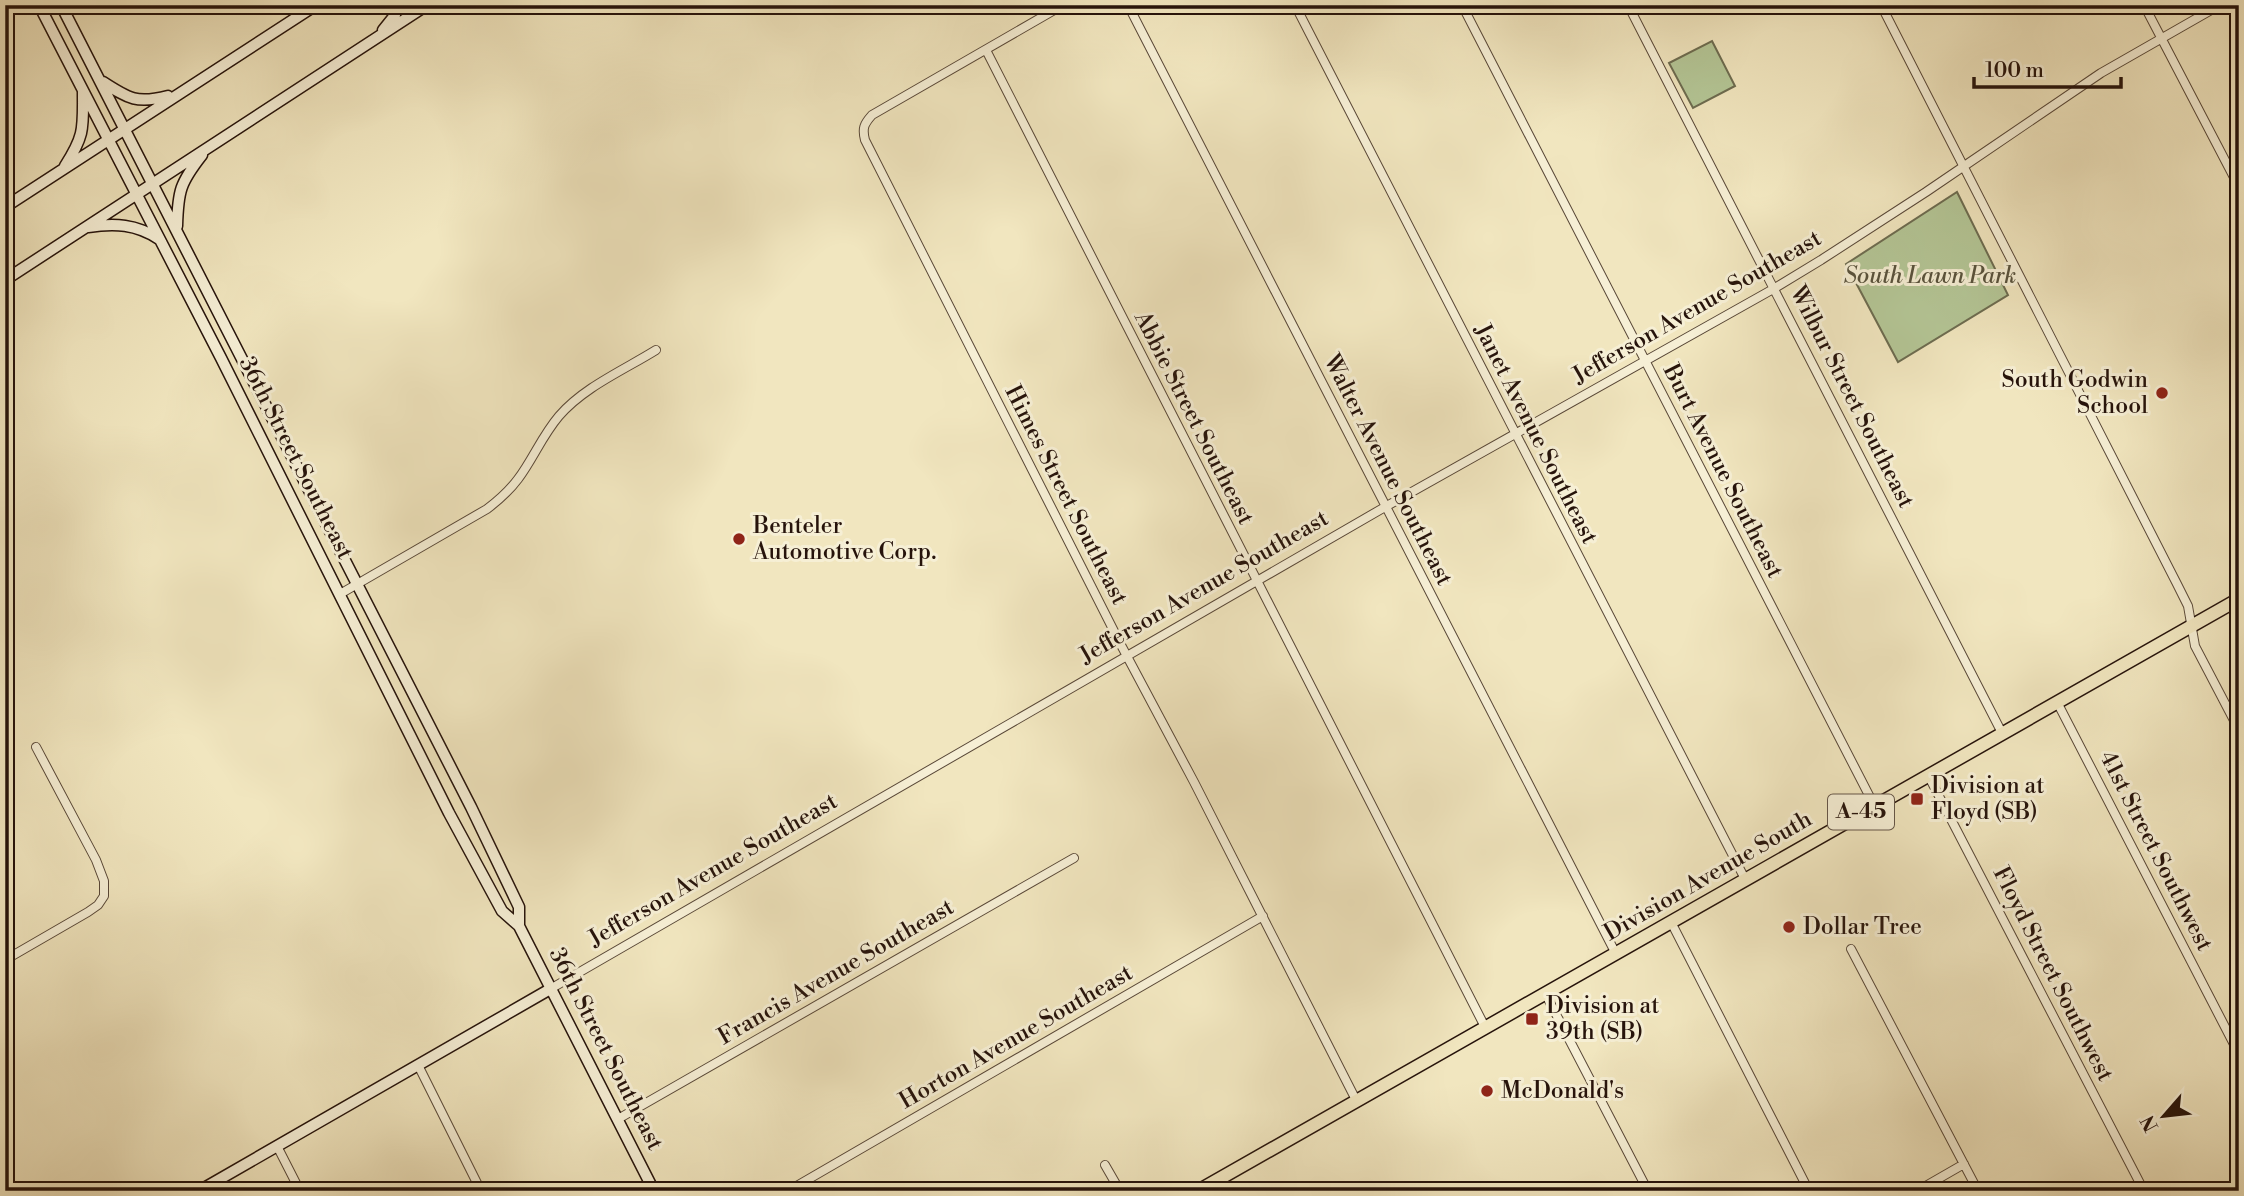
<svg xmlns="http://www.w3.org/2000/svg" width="2244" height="1196" viewBox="0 0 2244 1196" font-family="'Libre Bodoni',serif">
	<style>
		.green { fill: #b4c696; stroke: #6d6c50; stroke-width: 2 }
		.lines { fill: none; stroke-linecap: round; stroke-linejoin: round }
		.street-casing { stroke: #594838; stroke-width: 10 }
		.secondary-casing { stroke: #26130b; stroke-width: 13 }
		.primary-casing { stroke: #26130b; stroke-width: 15 }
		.street { stroke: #f6efd5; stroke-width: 8 }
		.secondary { stroke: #f6efd5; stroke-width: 10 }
		.primary { stroke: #f1e6bf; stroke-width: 12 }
		.poi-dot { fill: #8f2418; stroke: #f6efd5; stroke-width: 2.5 }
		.labels { text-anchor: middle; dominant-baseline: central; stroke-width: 6; stroke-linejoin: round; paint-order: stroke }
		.shield { fill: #f6efd5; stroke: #645548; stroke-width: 2 }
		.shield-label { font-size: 21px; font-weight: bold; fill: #26130b }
		.park-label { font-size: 23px; font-style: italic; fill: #58523c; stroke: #f6efd5 }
		.street-label { font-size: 23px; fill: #26130b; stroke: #f6efd5 }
		.poi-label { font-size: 23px; fill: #26130b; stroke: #f6efd5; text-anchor: start }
	</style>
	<rect width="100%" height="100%" fill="#f1e6bf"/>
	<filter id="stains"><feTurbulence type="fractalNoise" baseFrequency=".00286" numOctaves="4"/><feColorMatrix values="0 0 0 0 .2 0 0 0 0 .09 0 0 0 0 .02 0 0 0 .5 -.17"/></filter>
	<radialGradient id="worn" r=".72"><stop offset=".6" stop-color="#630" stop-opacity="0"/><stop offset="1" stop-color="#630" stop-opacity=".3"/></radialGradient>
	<path class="green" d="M1712,41l23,45 -42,22 -24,-45z
		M1957,192l51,103 -110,67 -52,-98z"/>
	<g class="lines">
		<defs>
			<path id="street" d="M1063,5l-191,110c-8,9 -10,13 -7,25l256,505 73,137 162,318
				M1128,5l487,947
				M1295,5l450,874
				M1462,5l412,800
				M1628,5l374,728
				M1881,5l296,579 11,22 7,40 44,84
				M2144,5l95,182
				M986,50l499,977
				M340,594l147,-85c12,-9 22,-18 31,-30 15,-20 24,-43 41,-63 25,-29 65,-46 97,-66
				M2057,702l182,352
				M1928,775l216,416
				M1671,922l138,269
				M1851,949l127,242
				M5,960l83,-48 10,-7 6,-9v-15l-8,-21 -60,-113
				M552,988l833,-481 390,-219 46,-28 105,-68 175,-119 119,-68
				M1545,993l103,198
				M418,1065l63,126
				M618,1119l456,-261
				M277,1146l23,45
				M1105,1165l15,26
				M1214,1181l5,10
				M788,1191l475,-275
				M1917,1191l47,-27"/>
			<path id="secondary" d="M39,5l182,353 228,455 53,98 17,15 135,265
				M61,5l410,802 48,100v19
				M383,30l12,-15 -2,-10
				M103,82c26,17 34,22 65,14
				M65,166c20,-31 18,-38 18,-74
				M5,207l311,-202
				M177,226c1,-35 3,-43 25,-71
				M88,227c27,-4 48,-3 71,12
				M5,280l422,-275
				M199,1191l353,-203"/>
			<path id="primary" d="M1198,1191l1041,-592"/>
		</defs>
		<use href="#street" class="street-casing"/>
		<use href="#secondary" class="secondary-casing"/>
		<use href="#primary" class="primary-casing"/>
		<use href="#street" class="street"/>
		<use href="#secondary" class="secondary"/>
		<use href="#primary" class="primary"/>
	</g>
	<g class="poi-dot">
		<circle cx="2162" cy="393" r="7"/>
		<circle cx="739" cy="539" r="7"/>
		<rect x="1910" y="792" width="14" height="14" rx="3.5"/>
		<circle cx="1789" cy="927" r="7"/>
		<rect x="1525" y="1012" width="14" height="14" rx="3.5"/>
		<circle cx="1487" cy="1091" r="7"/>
	</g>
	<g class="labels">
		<rect class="shield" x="1828" y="794.5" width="66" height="35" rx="5"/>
		<g class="shield-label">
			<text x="1861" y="812">A-45</text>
		</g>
		<g class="park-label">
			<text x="1930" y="276">South Lawn Park</text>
		</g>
		<g class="street-label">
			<text transform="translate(1697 307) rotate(-30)">Jefferson Avenue Southeast</text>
			<text transform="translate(1852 397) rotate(63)">Wilbur Street Southeast</text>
			<text transform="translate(1194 418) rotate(63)">Abbie Street Southeast</text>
			<text transform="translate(1536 434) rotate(63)">Janet Avenue Southeast</text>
			<text transform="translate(296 458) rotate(63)">36th Street Southeast</text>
			<text transform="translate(1388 470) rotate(63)">Walter Avenue Southeast</text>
			<text transform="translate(1723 471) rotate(63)">Burt Avenue Southeast</text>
			<text transform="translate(1066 495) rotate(63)">Himes Street Southeast</text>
			<text transform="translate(1204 587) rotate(-30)">Jefferson Avenue Southeast</text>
			<text transform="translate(2156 851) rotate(63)">41st Street Southwest</text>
			<text transform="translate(713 870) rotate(-30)">Jefferson Avenue Southeast</text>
			<text transform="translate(1708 876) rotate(-30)">Division Avenue South</text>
			<text transform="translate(836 972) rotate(-30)">Francis Avenue Southeast</text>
			<text transform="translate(2053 974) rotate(63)">Floyd Street Southwest</text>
			<text transform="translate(1016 1037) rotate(-30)">Horton Avenue Southeast</text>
			<text transform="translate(606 1049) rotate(63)">36th Street Southeast</text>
		</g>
		<g class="poi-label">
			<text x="2148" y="380" text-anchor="end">South Godwin<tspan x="2148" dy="26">School</tspan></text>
			<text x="753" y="526">Benteler<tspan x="753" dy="26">Automotive Corp.</tspan></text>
			<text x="1931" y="786">Division at<tspan x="1931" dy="26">Floyd (SB)</tspan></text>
			<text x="1803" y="927">Dollar Tree</text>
			<text x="1546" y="1006">Division at<tspan x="1546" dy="26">39th (SB)</tspan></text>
			<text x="1501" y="1091">McDonald's</text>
		</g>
	</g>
	<rect width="2244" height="1196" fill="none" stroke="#f1e6bf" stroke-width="28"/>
	<rect x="7" y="7" width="2230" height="1182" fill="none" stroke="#26130b" stroke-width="3.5"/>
	<rect x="14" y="14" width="2216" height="1168" fill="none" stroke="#26130b" stroke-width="2"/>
	<g transform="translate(2164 1116) rotate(242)" stroke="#f6efd5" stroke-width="5" paint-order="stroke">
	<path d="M0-5L12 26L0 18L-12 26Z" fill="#26130b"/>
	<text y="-10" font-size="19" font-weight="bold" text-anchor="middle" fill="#26130b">N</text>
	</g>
	<path d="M1974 77v10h147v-10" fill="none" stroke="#26130b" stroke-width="3.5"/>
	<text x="1985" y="77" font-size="21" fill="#26130b" stroke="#f6efd5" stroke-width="5" paint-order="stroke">100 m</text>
	<rect width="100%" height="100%" filter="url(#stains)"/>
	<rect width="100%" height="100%" fill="url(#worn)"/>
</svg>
